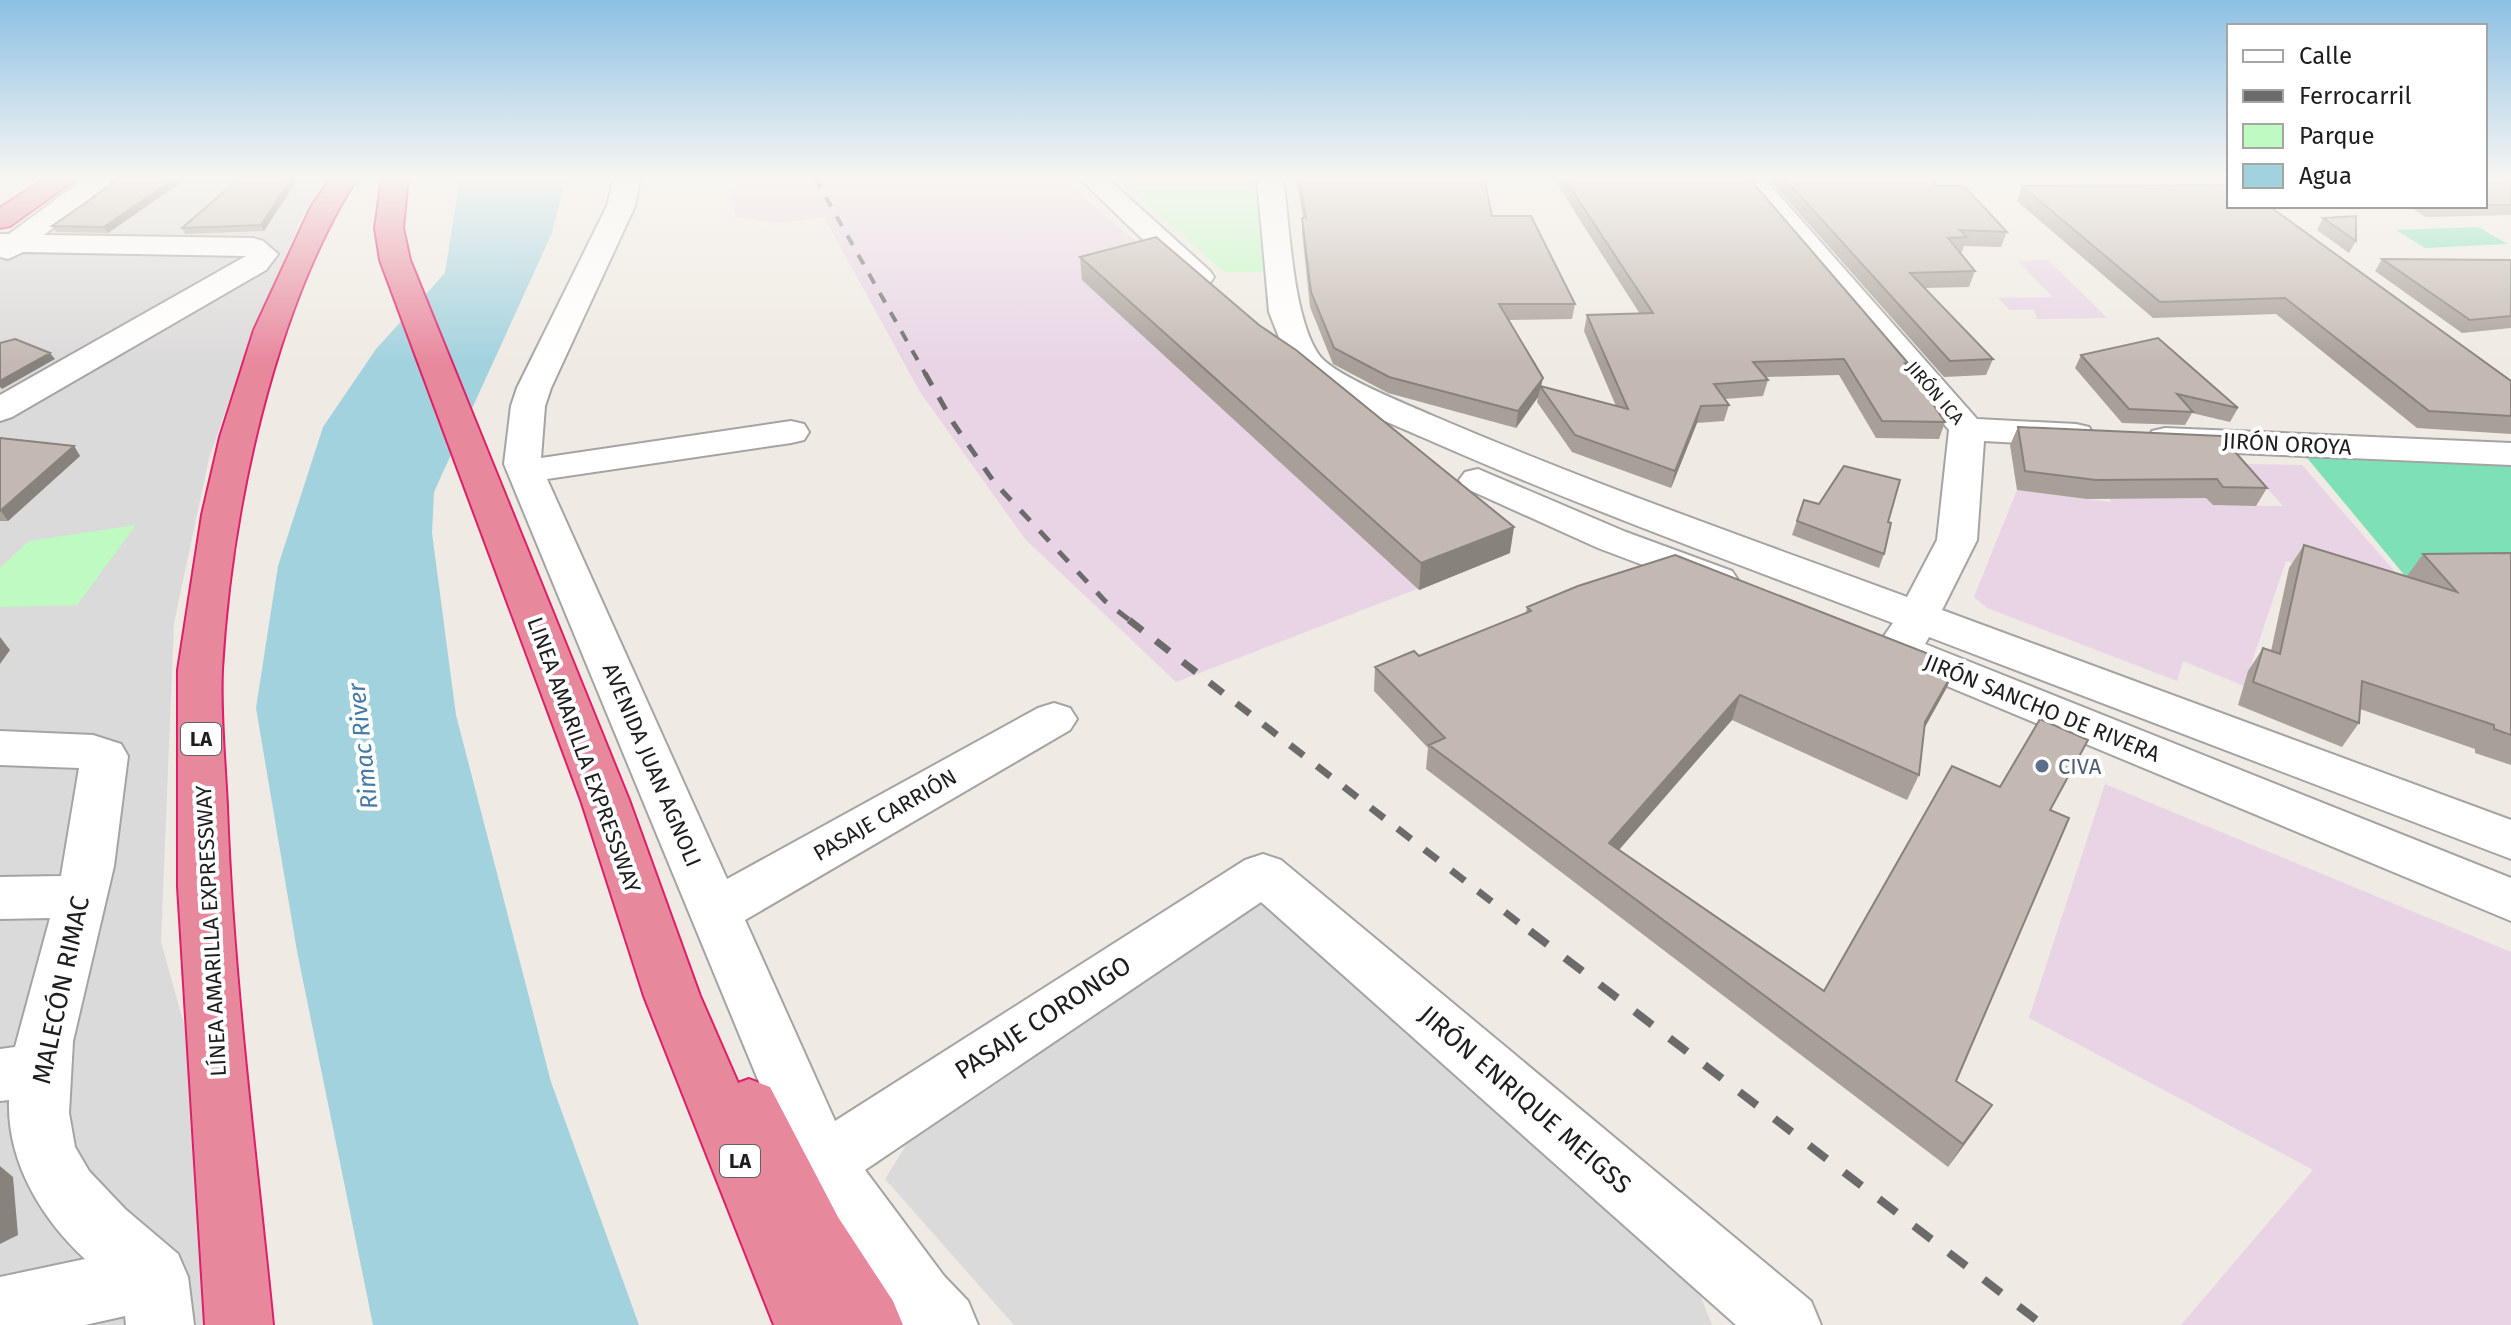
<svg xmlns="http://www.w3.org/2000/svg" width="2511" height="1325" viewBox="0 0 2511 1325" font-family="'Fira Sans',sans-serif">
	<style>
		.residential { fill: #dbdada }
		.industrial { fill: #e8d4e5 }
		.park { fill: #befac1 }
		.pitch { fill: #7ee0b7 }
		.water { fill: #a2d2de }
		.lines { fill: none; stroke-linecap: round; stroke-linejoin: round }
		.minor-casing { stroke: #a4a4a4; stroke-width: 4 }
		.highway-casing { stroke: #dd2067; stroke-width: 4 }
		.minor { fill: #fff; fill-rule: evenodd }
		.highway { fill: #e8889d; fill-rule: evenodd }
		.rail-far3 { stroke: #6b6b6b; stroke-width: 4; stroke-dasharray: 11 11; stroke-linecap: butt }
		.rail-far2 { stroke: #6b6b6b; stroke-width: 5; stroke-dasharray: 14 14; stroke-linecap: butt }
		.rail-far1 { stroke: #6b6b6b; stroke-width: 7; stroke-dasharray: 17 17; stroke-linecap: butt }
		.rail { stroke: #6b6b6b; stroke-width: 8; stroke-dasharray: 22 22; stroke-linecap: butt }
		.wall { fill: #a89f99 }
		.shaded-wall { fill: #88827d }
		.building { fill: #c3b9b2; stroke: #88827d; stroke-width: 2 }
		.service-dot { fill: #5c6f8a; stroke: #fff; stroke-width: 3 }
		.labels { text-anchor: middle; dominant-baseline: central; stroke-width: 8; stroke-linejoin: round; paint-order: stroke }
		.far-street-label { font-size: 18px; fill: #1d1d1d; stroke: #fff }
		.shield { fill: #fff; stroke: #616161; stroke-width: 2 }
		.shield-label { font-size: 20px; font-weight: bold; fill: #1d1d1d }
		.street-label { font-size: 22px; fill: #1d1d1d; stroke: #fff }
		.service-label { font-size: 22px; fill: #4e5e75; stroke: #fff; text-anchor: start }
		.water-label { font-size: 24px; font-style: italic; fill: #457aa7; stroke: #fff }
		.near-street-label { font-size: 26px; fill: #1d1d1d; stroke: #fff }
	</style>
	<rect width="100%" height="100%" fill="#efeae3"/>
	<path class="residential" d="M87,178h240l-19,26 -57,132 -42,123 -35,164 -13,319 107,383h-268v-1080z
		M1242,896l28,8 428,386 14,35h-698l-129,-146 34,-55z"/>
	<path class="industrial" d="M768,178h292l450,375 -334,129 -151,-143 -105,-147 -96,-175 -43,6 -45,-6 -6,-25z
		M2048,260l59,58 -70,1 -3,-9h-24l-12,-12 55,-1 -36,-36z
		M2245,464l57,1 122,140 -138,-44 -42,125 -61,-25 -6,20 -190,-73 -13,-11 43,-107 94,12 -6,-11 23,1 7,6h26l39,-7 13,14 70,1z
		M2105,784l406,168v373h-330l132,-155 -284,-152z"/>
	<path class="park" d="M1117,178h140l9,94h-42z
		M136,525l-59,80 -77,2v-39l29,-27z"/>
	<path class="pitch" d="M2478,227l30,17 -83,4 -29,-18z
		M2303,453l208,10v166l-105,-52z"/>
	<path class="water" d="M460,178h106l-14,55 -118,259 -2,41 24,182 95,367 88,243h-266l-76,-374 -41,-243 22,-142 45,-139 53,-78 69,-76z"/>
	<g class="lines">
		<defs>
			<path id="minor" d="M85,178h31l-72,57 209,3 10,3 15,13 -12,16 -254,147 -12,4v-26l246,-139 -223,-4 -15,7 -8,-2v-23h9z
				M614,178h26l-5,28 -84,182 -6,18 -4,52 250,-37 13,3 5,8 -5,8 -13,3 -244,36 180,400 311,-171 16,-5 16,5 7,11 -7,11 -325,190 90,201 410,-261 18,-6 18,6 530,441 10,24h-85l-475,-423 -396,268 79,106 24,25 10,24h-80l-97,-141 -297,-720 7,-58 6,-18 90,-182z
				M1079,178h28l103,93 4,6 -4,6 -11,3 -11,-3z
				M1257,178h26c7,48 9,138 36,177 14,20 87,49 112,60 156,67 316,123 476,182l30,-57 12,-110 -212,-252h27l213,241 99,5 13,3 5,8 -5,8 -13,3 -92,-5 -7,99 -35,70 569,210v39l-582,-222 -4,7 586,234v43l-629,-262 -7,-10 18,-26c-158,-60 -317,-118 -471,-186 -43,-19 -125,-51 -151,-89l9,-8 -11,-28z
				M2207,178h22v14l-10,-2z
				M2165,428l346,15v22l-346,-15 -13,-3 -5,-8 5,-8z
				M1478,469l148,63 106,39 6,9 -6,9 -15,4 -119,-45 -133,-60 -6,-8 6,-8z
				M0,731l93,4 28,9 7,12 -14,110 -41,175 -4,72 6,34 14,24 36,38 53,45 10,23 6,48h-68l-1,-9 -40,9h-85v-48l85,-18c-44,-41 -78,-97 -76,-159l-9,1v-52l15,-2 35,-129 -50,1v-42l61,-1 18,-108 -79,-3z"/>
			<path id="highway" d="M46,178h31l-67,48 -10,2v-20z
				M331,178h26c-84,133 -126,334 -135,491 -2,45 3,93 5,138 6,173 29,346 46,518h-68l-27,-438v-217l24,-155 18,-78 34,-107 57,-123z
				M382,178h26l-5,50 7,32 219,540 71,196 38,87 11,-4 21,8 68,130 55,84 10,24h-129l-130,-329 -63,-196 -201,-540 -5,-32z"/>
		</defs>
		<use href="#minor" class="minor-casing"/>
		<use href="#highway" class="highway-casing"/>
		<use href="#minor" class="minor"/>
		<use href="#highway" class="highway"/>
		<path class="rail-far3" d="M815,178l111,197"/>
		<path class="rail-far2" d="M925,373l29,51 40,58 111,119 27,21"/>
		<path class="rail-far1" d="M1129,620l403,313"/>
		<path class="rail" d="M1530,931l513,394"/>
	</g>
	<path class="wall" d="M121,178h66l-79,55 -52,-1 -4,-6z
		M240,178h58l-34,53 -79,3 -3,-6z
		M1296,178h188l8,38 83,88 -3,15 -64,1 35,58 -2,8 75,20 -32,-75 3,-16 53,-1 -87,-136h196l159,185 -1,2 38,57 -6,17 -63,-1 -37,-63 -73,2 2,3 -5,16 -38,3 4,6 -5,16 -27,2 -26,65 -99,-36 -35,-50 1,-5 -22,31 -128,-35 -55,-29 -23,-57 -8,-75v-14h1z
		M1768,178h167l1,8 71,46 -6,15 -37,-1 -2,6h-2l15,19 -6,16 -45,1 69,71 -7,16 -42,2z
		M2511,178v37l-85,2 -18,-11h77z
		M2022,186l489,195v53l-94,-6 -141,-114 -123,4 -136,-117z
		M2323,218l33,23 -7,12 -32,-23z
		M1080,257l430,296 -91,37 -337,-310z
		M2382,259l129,1v68l-49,5 -87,-62z
		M2081,355l157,53 -8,14 -38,-9 -7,12 -63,-2 -47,-55z
		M2018,427l249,61 -11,18 -43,-1 -7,-7 -119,1 -70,-9 -7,-45z
		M0,438l74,8 6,10 -72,65h-8z
		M1804,500l84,22 -4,32 -5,14 -87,-33z
		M2304,545l103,31 16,-22 88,-1v212l-36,-12v-4l-115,-40 -1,14 -17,24 -104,-42 10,-34 15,-23 8,3 18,-83z
		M1527,607l430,58 -11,24 -22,39 -5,47 -12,25 -175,-80 -113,130 205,141 226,-181 -94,271 36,24 -44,62 -522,-398 2,-21 -54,-57 1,-24 44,-11 107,-43z"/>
	<path class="shaded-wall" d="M175,178h12l-79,55 -4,-6z
		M292,178h6l-34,53 -3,-6z
		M50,353l5,6 -53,30 -2,-2v-6z
		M1543,378l-5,19 -22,31 2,-17z
		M1701,406l-4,17 -26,65 4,-17z
		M74,446l6,10 -72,65 -7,-10z
		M1514,527l-4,26 -91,37 2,-27z
		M0,637l10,13 -10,14z
		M1957,665l-11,24 -32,58 11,-25z
		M1740,695l-8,25 -129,148 6,-25z
		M1992,1105l-16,24 -28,38 15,-23z
		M0,1166l13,11 5,58 -18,9z"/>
	<path class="building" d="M121,178h54l-71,49 -52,-1z
		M240,178h52l-31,47 -79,3z
		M1299,178h185l8,38h39l44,88h-76l44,74 -25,33 -129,-34 -55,-29 -23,-56 -9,-74h4z
		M1564,178h185l159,185h-3l40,59 -63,-1 -38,-62 -91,3 15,18 -54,4 15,21 -28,1 -26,65 -100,-36 -35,-49 88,23 -41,-94 66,-2z
		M1784,178h151l1,8h28l43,46 -47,-2 7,7 -19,1 27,33 -65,2 83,86 -43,2z
		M2485,178h26v27h-26z
		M2229,185v21h40l242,175v35l-82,-5 -144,-113 -125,4 -138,-116z
		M2356,216v25l-33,-23z
		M1156,237l103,88 37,25 218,177 -93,36 -341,-306z
		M2382,259l129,1v56l-41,4z
		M2158,338l80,70 -61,-14 16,18 -64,-3 -48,-54z
		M15,339l35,14 -50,28v-38z
		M2018,427l203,9 46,52 -44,-1 -6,-8 -121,1 -71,-9z
		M0,438l74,8 -74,65z
		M1844,466l56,14 -12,42 3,1 -7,31 -87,-33 7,-21 15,4z
		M2304,545l153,47 -34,-38 88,-1v182l-17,-6v-4l-132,-44 -3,42 -106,-41 10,-34 17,6z
		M1675,555l282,110 -32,57 -6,53 -179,-80 -131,148 215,148 128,-225 48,21 40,-68 48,21 -38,70 19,8 -113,263 36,24 -29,39 -534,-399 16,-7 -70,-71 39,-16 5,5 112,-45 -4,-4 51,-21z"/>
	<linearGradient id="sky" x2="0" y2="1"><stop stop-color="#8cc0e4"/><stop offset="0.49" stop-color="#f8f6f2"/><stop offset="1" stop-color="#f8f6f2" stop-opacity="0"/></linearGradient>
	<rect width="2511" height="363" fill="url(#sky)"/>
	<circle class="service-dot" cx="2042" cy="766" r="8"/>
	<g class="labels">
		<g class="far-street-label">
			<text transform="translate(1935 393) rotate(49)">JIRÓN ICA</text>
		</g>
		<g class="shield">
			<rect x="181" y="723" width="40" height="32" rx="6"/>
			<rect x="720" y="1145" width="40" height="32" rx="6"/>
		</g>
		<g class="shield-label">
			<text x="201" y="739">LA</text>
			<text x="740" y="1161">LA</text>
		</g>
		<g class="street-label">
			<text transform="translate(2287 444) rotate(3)">JIRÓN OROYA</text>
			<text transform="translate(2042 708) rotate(22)">JIRÓN SANCHO DE RIVERA</text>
			<text transform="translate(584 755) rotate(70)">LINEA AMARILLA EXPRESSWAY</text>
			<text transform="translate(652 765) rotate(67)">AVENIDA JUAN AGNOLI</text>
			<text transform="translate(885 815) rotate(-30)">PASAJE CARRIÓN</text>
			<text transform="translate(211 931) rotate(-93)">LÍNEA AMARILLA EXPRESSWAY</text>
		</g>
		<g class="service-label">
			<text x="2058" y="766">CIVA</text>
		</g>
		<g class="water-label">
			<text transform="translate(363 746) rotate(-96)">Rimac River</text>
		</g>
		<g class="near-street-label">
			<text transform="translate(61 990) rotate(-78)">MALECÓN RIMAC</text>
			<text transform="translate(1043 1018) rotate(-33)">PASAJE CORONGO</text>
			<text transform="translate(1525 1100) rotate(41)">JIRÓN ENRIQUE MEIGSS</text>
		</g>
	</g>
	<rect x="2227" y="24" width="260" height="184" fill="#ffffff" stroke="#a5a5a5" stroke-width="2"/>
	<rect x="2243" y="50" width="40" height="12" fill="#ffffff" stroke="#a5a5a5" stroke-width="2"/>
	<text x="2299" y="64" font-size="24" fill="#1d1d1d">Calle</text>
	<rect x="2243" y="90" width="40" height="12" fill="#6b6b6b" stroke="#a5a5a5" stroke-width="2"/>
	<text x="2299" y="104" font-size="24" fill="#1d1d1d">Ferrocarril</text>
	<rect x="2243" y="124" width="40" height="24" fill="#befac1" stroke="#a5a5a5" stroke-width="2"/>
	<text x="2299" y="144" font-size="24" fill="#1d1d1d">Parque</text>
	<rect x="2243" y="164" width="40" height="24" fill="#a2d2de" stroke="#a5a5a5" stroke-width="2"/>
	<text x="2299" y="184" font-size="24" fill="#1d1d1d">Agua</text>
</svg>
